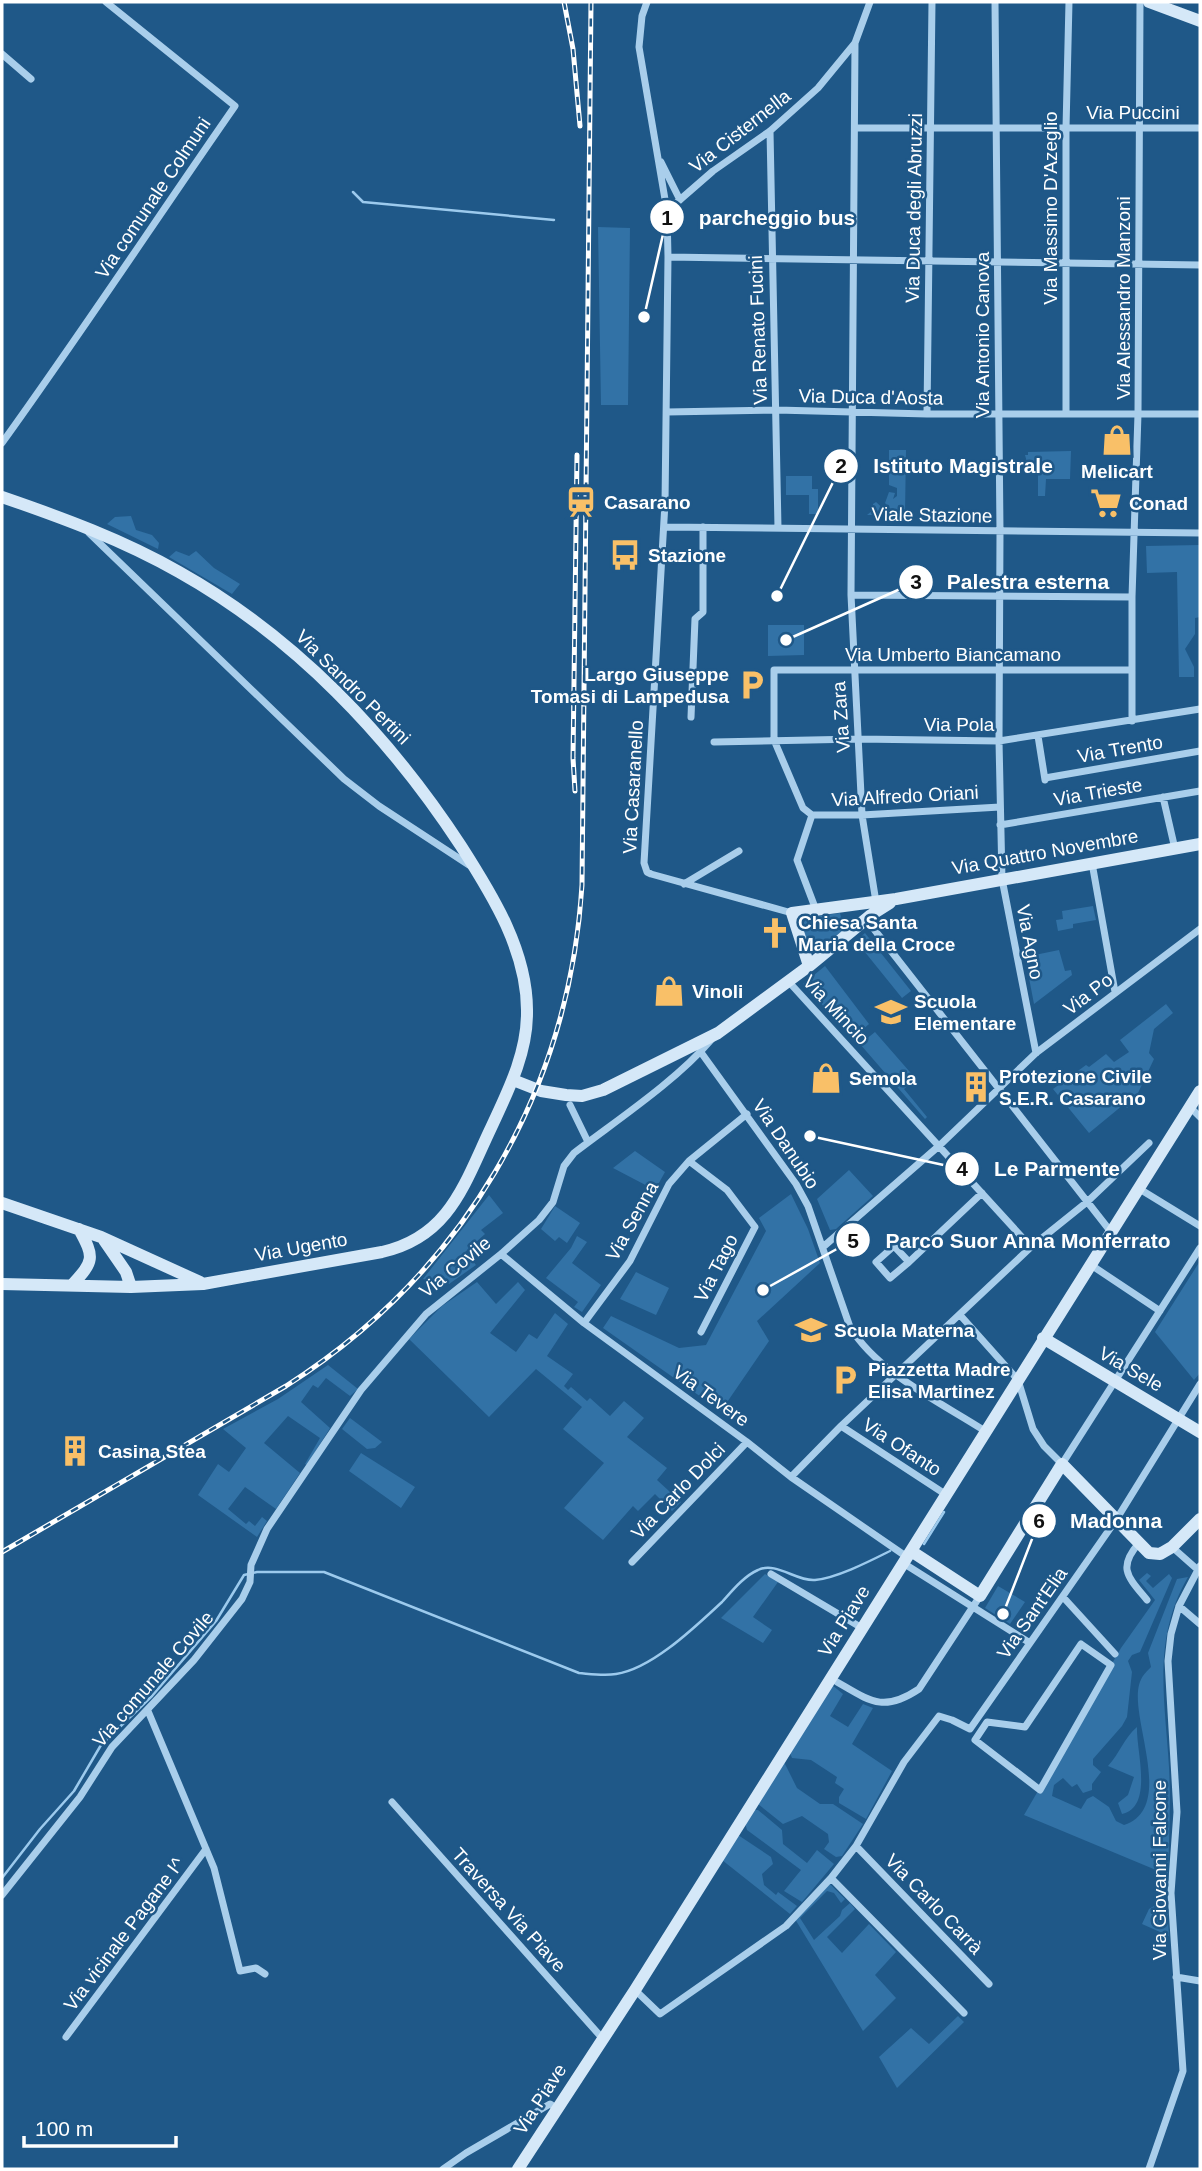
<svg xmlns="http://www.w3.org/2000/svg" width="1202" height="2171" viewBox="0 0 1202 2171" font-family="Arial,sans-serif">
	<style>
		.green { fill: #3272a6 }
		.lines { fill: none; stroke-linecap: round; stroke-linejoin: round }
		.stream { stroke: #9ccaed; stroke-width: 2.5 }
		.street { stroke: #a9ceeb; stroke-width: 7 }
		.secondary { stroke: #d5e8f8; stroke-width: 12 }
		.rail-casing { stroke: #fff; stroke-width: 5 }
		.rail { stroke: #1f5888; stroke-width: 2.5; stroke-dasharray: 8; stroke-linecap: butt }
		.labels { text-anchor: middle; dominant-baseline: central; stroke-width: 5; stroke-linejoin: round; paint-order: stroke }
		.street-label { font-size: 19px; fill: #fff; stroke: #1f5888 }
		.poi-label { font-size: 19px; font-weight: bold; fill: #fff; stroke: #1f5888; text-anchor: start }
		.leader { fill: none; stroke: #fff; stroke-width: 2.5 }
		.callout-dot { fill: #fff; stroke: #1f5888; stroke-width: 2.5 }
		.mark-label { font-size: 21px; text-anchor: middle; font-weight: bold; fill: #111 }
		.callout-label { font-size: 21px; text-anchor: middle; font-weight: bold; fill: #fff; stroke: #1f5888; stroke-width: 5; stroke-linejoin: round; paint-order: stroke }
	</style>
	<rect width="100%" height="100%" fill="#1f5888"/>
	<path class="green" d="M598,227l32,1 -2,177h-27z
		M889,450h17l-1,65h-38l6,-5v-6l3,-2 13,12 5,-1 -9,-10 4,-11 6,1 -2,6 4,-3v-8l-8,-3z
		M1071,451l-1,28h-24l-1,17h-7v-29l-10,-1 -3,-11h3v-3z
		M786,476h26v13h6v25h-9v-19h-23z
		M131,516l5,14 16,5 7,8 -1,6 -51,-25 8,-7z
		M1200,545v72l-5,1v16l-10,15 9,18v10h-15l-2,-105 -30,1 -1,-27z
		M176,551l13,5 7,-5 18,17 26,16 -8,10 -63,-37z
		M768,625h36v30l-36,1z
		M1093,906l3,14 -23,4v4l-15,3 -2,-11 7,-1 -1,-8z
		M840,913l4,17 -33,23 -9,-28 5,-7z
		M865,933l46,58 -9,7 -46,-57z
		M1059,950l6,21 6,-1 1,5 -38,29 -9,-47z
		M825,966l44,58 -16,14 -50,-54z
		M1166,1004l7,9 -19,16 -5,24 5,6 -16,34 3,4 -14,11 -4,-3 -34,28 -36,-44 33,-24 3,2 17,-13 8,8 15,-10 -9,-12z
		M875,1032l41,47 -12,10 23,28 -2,2 -65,-75z
		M635,1151l30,21 -10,18 -42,-22z
		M849,1170l24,26 -37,33 -6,1 -13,-31z
		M791,1194l17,35 12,34 -63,58 12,20 -48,70 -118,-83 8,-12 68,32 27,-3 60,-114 -7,-13z
		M489,1195l14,18 -22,17 4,4 -20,18 11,13 -27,19 -26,-5z
		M555,1206l25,17 -13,20 -8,-6 -4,4 -14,-12z
		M577,1236l10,6 -15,21 29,22 -19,27 -8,-5 4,-5 -32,-24 25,-30z
		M1200,1261v112l-6,7 -39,-48z
		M636,1272l33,16 -13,27 -36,-16z
		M477,1282l19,22 22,-22 7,8 -35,43 26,19 13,-18 8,5 18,-26 13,11 -21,32 26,18 -9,12 4,4 3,-3 16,14 3,-3 20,18 14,-15 20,17 -17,19 40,31 -10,12 24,22 -9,9 -17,-17 -17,17 -5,-5 -30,34 -39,-32 40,-45 -41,-34 19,-22 -46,-38 -47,48 -80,-78 33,-33z
		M328,1365l30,24 -8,7 -24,-18 -8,10 -5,-3 -12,17 29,26 -23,37 -2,-1 15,-26 -32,-22 -24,27 36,30 -24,36 -31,-22 -17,22 18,15 3,-3 6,5 7,-9 5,4 -10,16 -59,-42 20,-31 11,8 17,-24 -23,-19 55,-30z
		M350,1418l32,24 -7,6 -8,1 -25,-20z
		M361,1453l54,34 -14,21 -52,-37z
		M1147,1573l4,3 -5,5 7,7 16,-14 3,4 -32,74 -8,3 -4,6 4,11 -5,45 -5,9 -29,33v6l8,7 -9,12v6l-9,3 -6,-9 -5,3 -9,-9 -9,7 -2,11 29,13 6,-10 6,-3 16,11 7,14 8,4c52,-17 6,-105 15,-140 2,-8 6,-12 12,-18l-3,-14 29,-74 11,-2c-36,62 -23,122 -19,190 2,36 0,72 -1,108l-144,-60 97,-167 34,-48 -16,-20z
		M765,1574l13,8 -25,35 19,13 -9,13 -42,-25z
		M998,1586l27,16 -15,22 -25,-16z
		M832,1685l11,9 -13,22 18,11 15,-23 10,4 -21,36 40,27 -26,48 -27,-16v-6l5,-8 -9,-6 2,-6 -26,-17 -19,-2 -2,-5z
		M1137,1727c-1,24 17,80 -15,87l-4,-11 10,-8 6,-18 -26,-11c12,-13 16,-28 29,-39z
		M784,1762l13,26 23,16h13l30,20 -21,32 -6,1 -12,-8 5,-7 -1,-8 -26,-18 -19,8 -25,-20z
		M754,1810h4l24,20 1,14 24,19 10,-13 17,14 -32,38 -18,-11 17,-21 -54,-40 -2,-7z
		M738,1835l33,22 2,7 -11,10 2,11 12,10 2,-3 19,14 -7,8 -68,-54z
		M830,1884l15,15 -4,4 -7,-10 -7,-2 -27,27 14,22 26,-24 2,-6 8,-7 5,6 -28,28 15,16 27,-29 27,28 -21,23 21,23 -33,33 -68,-112z
		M1154,1906h13l2,30 -27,-12 7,-15z
		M958,2016l6,6 -67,66 -18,-31 32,-29 18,16z"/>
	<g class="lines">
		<path class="stream" d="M353,192l10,10 191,18
			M924,1544l20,-32
			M2,1878l38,-49 34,-38 27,-46 51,-49 64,-75 28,-46 13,-3h67l255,101c12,1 25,3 37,1 36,-5 80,-48 106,-72 10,-11 22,-26 36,-32 18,-9 39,12 57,10 22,-2 55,-19 75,-29"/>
		<path class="street" d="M647,2l-5,14 -3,31 28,164 1,46 -3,246 -21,360 3,9 4,2 141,39
			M995,2l5,530 -1,209 3,138 34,174
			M855,43l-4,552 11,220 14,87
			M2,54l29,25
			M856,128h344
			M770,131l8,397
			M661,162l19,38
			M667,211l46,-40 57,-40 48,-43 37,-45 15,-41
			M668,257l532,8
			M667,412l110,-2 150,4h273
			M927,414l5,-412
			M1066,414v-286l3,-126
			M2,443c80,-111 155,-225 233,-337l-129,-104
			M664,527l536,6
			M89,533l255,246 35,27 90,59
			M851,595l281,2
			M691,717l4,-98 8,-7v-85
			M1132,721v-124l6,-183 2,-412
			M1038,736l7,44
			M714,742l145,-3 140,2 201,-32
			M1045,778l155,-27
			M1163,797l12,52
			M812,815h50l138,-8
			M1000,825l200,-34
			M1092,863l23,129
			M684,884l55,-33
			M816,910l-19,-50 15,-45 -9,-7 -29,-68v-70h358
			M866,919l245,313
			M788,981l243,266
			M700,1051l96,133 12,22 42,121c28,46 90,75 135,104
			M570,1105l18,37
			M1190,1107l10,10
			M689,1161l38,29 28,37 -54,105
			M1138,1188l62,38
			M894,1246l15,16 -19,16 -14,-16z
			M823,1247l117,-102 96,-92 164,-124
			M501,1254l83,69 163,119 44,35 116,80
			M909,1262l73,-69
			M1091,1265l69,46
			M960,1315l58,65 15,49 11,17 18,18 138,-216
			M584,1323l46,-62 39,-77 20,-23 58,-47
			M841,1426l104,68
			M791,1477l50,-51 190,-179 56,-45 62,-59
			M1139,1543c-22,25 -11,34 8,57
			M1172,1547l26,23
			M632,1562l115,-120
			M903,1563l127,80
			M771,1574l91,54
			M1063,1597l52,57
			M1179,1606l21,18
			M1081,1644l30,21 -71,125 -65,-50 12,-18 38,5z
			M837,1682c33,19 46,31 82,7l61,-93
			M148,1711l66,157 26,103 16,-3 9,6
			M392,1802l211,237
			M856,1846l133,138
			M831,1878l133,135
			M2,1895l78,-98 32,-50 82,-87 48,-61 8,-17 1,-17 16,-36 94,-139 65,-76 75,-60 38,-34 14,-18 11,-36 10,-13c43,-33 102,-72 137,-113
			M1176,1977l24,4
			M635,1990l25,24 126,-88 45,-48 25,-32 48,-84 35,-46 13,4 18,9 146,-209 84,-136
			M66,2037l140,-188
			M443,2169l23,-16 84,-49 6,4
			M1149,2169l34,-98 -12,-178 6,-81 -9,-151 3,-27 8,-28 21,-40"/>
		<path class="secondary" d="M1149,2l51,19
			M2,497c61,21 121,43 177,75 116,65 210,164 282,274 32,50 67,106 66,167 0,42 -20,80 -37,117 -26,55 -41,107 -108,122l-179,32 -72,3 -129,-3
			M809,966l-17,-53 104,-14 304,-55
			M513,1080l28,11 25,4 16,1 21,-6 115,-57 91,-67 62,-51 19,-12
			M2,1203l99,34 99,45
			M104,1240l22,32 5,15
			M72,1285c22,-24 23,-27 7,-56
			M1043,1338l157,94
			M911,1551l69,45 82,-132 87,89 11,1 12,-7 28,-28
			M518,2169l117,-179 565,-899"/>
		<defs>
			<path id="rail" d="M564,2l9,47 7,77
				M575,791l-2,-33 4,-303
				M2,1552l284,-166c176,-112 283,-292 296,-501l9,-883"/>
		</defs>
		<use href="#rail" class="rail-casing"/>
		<use href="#rail" class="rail"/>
	</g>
	<defs>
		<symbol id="shop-bare" viewBox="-9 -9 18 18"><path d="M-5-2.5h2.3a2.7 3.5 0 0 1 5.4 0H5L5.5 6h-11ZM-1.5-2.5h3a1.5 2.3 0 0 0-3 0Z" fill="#f9c068" stroke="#1f5888" stroke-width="2.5" paint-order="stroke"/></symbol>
		<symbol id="station-bare" viewBox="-9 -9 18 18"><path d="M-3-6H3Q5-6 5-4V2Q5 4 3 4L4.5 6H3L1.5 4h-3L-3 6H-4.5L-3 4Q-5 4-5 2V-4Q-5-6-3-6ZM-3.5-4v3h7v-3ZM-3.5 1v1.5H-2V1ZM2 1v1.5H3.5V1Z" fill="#f9c068" stroke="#1f5888" stroke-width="2.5" paint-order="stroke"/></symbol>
		<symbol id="supermarket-bare" viewBox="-9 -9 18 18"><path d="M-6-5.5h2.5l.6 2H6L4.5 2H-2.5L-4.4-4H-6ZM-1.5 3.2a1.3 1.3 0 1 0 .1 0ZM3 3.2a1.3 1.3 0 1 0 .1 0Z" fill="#f9c068" stroke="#1f5888" stroke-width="2.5" paint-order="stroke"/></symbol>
		<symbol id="bus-bare" viewBox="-9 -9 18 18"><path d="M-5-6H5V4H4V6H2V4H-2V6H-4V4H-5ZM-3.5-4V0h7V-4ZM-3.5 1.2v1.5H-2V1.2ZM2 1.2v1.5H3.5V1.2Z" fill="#f9c068" stroke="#1f5888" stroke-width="2.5" paint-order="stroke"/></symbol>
		<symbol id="parking-bare" viewBox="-9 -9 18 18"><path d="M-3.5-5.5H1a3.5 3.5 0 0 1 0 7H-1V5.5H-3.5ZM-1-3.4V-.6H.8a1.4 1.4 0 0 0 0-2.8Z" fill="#f9c068" stroke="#1f5888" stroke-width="2.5" paint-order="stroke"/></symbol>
		<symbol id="church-bare" viewBox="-9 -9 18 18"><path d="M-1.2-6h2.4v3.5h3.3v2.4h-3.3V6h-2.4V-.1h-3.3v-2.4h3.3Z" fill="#f9c068" stroke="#1f5888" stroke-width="2.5" paint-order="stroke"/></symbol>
		<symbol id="school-bare" viewBox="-9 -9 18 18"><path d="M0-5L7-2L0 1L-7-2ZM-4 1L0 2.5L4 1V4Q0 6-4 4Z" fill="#f9c068" stroke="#1f5888" stroke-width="2.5" paint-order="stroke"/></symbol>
		<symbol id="building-bare" viewBox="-9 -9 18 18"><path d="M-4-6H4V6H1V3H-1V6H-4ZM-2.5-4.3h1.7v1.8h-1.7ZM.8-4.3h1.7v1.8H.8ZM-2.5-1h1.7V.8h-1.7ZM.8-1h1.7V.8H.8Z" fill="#f9c068" stroke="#1f5888" stroke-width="2.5" paint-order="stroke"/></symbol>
	</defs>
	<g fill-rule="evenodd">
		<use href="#shop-bare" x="1095" y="418" width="44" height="44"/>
		<use href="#station-bare" x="559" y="480" width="44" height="44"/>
		<use href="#supermarket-bare" x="1084" y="481" width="44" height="44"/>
		<use href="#bus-bare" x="603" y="533" width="44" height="44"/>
		<use href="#parking-bare" x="730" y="663" width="44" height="44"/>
		<use href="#church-bare" x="753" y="911" width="44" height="44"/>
		<use href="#shop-bare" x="647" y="969" width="44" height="44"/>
		<use href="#school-bare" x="869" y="990" width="44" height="44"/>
		<use href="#shop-bare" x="804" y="1056" width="44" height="44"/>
		<use href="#building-bare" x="954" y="1065" width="44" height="44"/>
		<use href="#school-bare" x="789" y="1308" width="44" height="44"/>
		<use href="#parking-bare" x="823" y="1358" width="44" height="44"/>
		<use href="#building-bare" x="53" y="1429" width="44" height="44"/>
	</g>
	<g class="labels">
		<g class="street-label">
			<text x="1133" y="112">Via Puccini</text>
			<text transform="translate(740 131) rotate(-38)">Via Cisternella</text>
			<text transform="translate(153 198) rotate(-56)">Via comunale Colmuni</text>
			<text transform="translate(914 208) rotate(-89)">Via Duca degli Abruzzi</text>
			<text transform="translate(1050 208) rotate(-90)">Via Massimo D'Azeglio</text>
			<text transform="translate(1123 298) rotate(-90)">Via Alessandro Manzoni</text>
			<text transform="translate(758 330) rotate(-92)">Via Renato Fucini</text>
			<text transform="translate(982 335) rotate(-90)">Via Antonio Canova</text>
			<text transform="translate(871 397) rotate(1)">Via Duca d'Aosta</text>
			<text transform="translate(932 515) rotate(1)">Viale Stazione</text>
			<text x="953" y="654">Via Umberto Biancamano</text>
			<text transform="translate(353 687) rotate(45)">Via Sandro Pertini</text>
			<text transform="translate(841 717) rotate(-94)">Via Zara</text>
			<text x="959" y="724">Via Pola</text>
			<text transform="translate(1120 749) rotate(-10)">Via Trento</text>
			<text transform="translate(633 787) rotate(-87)">Via Casaranello</text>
			<text transform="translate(1098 792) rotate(-10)">Via Trieste</text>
			<text transform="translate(905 796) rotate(-3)">Via Alfredo Oriani</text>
			<text transform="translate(1045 852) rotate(-10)">Via Quattro Novembre</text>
			<text transform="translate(1030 942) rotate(79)">Via Agno</text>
			<text transform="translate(1088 994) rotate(-37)">Via Po</text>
			<text transform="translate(836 1010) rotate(47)">Via Mincio</text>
			<text transform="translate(786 1144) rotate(56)">Via Danubio</text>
			<text transform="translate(632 1221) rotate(-61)">Via Senna</text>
			<text transform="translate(301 1247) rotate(-10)">Via Ugento</text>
			<text transform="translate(455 1267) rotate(-39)">Via Covile</text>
			<text transform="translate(716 1268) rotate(-63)">Via Tago</text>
			<text transform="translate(1131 1369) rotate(30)">Via Sele</text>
			<text transform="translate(711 1396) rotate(36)">Via Tevere</text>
			<text transform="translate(902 1447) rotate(33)">Via Ofanto</text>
			<text transform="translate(678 1491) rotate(-46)">Via Carlo Dolci</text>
			<text transform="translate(1032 1613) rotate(-55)">Via Sant'Elia</text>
			<text transform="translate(844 1621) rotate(-58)">Via Piave</text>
			<text transform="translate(153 1679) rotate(-49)">Via comunale Covile</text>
			<text transform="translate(1159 1870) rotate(-90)">Via Giovanni Falcone</text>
			<text transform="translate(934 1904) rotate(46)">Via Carlo Carrà</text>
			<text transform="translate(509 1910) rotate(48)">Traversa Via Piave</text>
			<text transform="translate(124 1934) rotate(-53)">Via vicinale Pagane I^</text>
			<text transform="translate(540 2099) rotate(-57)">Via Piave</text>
		</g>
		<g class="poi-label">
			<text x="1117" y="471" text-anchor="middle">Melicart</text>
			<text x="604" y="502">Casarano</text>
			<text x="1129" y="503">Conad</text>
			<text x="648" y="555">Stazione</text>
			<text x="729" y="674" text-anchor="end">Largo Giuseppe<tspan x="729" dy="22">Tomasi di Lampedusa</tspan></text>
			<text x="798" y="922">Chiesa Santa<tspan x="798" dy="22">Maria della Croce</tspan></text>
			<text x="692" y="991">Vinoli</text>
			<text x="914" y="1001">Scuola<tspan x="914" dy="22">Elementare</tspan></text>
			<text x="999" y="1076">Protezione Civile<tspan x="999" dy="22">S.E.R. Casarano</tspan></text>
			<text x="849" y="1078">Semola</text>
			<text x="834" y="1330">Scuola Materna</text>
			<text x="868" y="1369">Piazzetta Madre<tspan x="868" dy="22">Elisa Martinez</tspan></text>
			<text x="98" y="1451">Casina Stea</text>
		</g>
	</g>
	<path class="leader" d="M644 317L667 217M777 596L841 466M786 640L916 582M810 1136L962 1169M763 1290L853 1240M1003 1614L1039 1521"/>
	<g class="callout-dot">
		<circle cx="644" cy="317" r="7"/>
		<circle cx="777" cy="596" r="7"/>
		<circle cx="786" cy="640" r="7"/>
		<circle cx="810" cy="1136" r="7"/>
		<circle cx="763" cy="1290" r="7"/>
		<circle cx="1003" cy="1614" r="7"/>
		<circle cx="667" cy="217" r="18"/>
		<circle cx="841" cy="466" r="18"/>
		<circle cx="916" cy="582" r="18"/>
		<circle cx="962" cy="1169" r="18"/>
		<circle cx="853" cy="1240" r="18"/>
		<circle cx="1039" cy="1521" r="18"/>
	</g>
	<g class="mark-label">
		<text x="667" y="225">1</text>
		<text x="841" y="473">2</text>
		<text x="916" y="589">3</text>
		<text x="962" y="1176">4</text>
		<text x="853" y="1248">5</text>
		<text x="1039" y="1528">6</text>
	</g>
	<g class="callout-label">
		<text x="777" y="225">parcheggio bus</text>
		<text x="963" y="473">Istituto Magistrale</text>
		<text x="1028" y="589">Palestra esterna</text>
		<text x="1057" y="1176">Le Parmente</text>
		<text x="1028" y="1248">Parco Suor Anna Monferrato</text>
		<text x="1116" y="1528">Madonna</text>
	</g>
	<rect width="1202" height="2171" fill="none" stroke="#ffffff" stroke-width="7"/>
	<path d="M24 2136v10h152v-10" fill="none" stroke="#ffffff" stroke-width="3.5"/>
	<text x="35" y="2136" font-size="21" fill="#ffffff" stroke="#1f5888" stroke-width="5" paint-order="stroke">100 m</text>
</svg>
